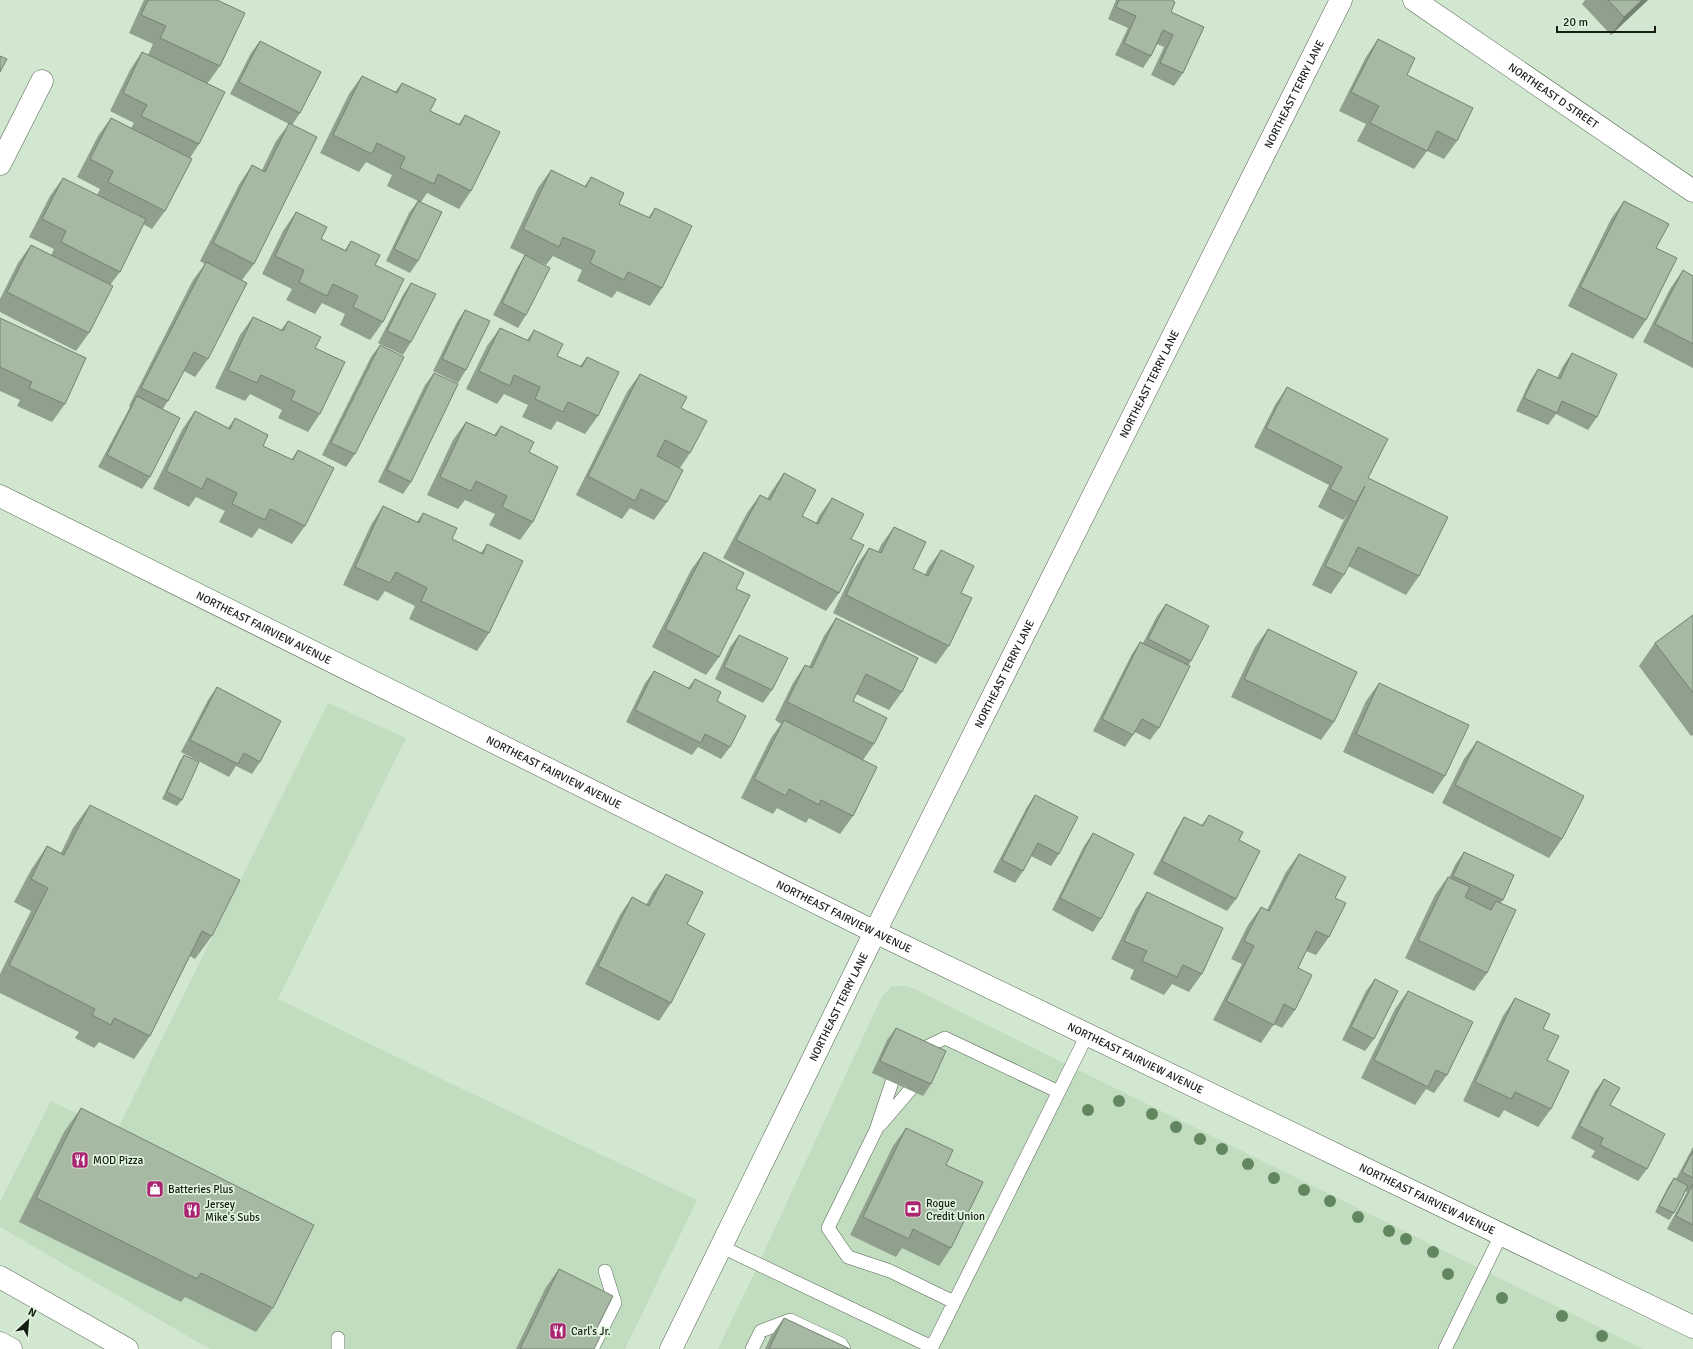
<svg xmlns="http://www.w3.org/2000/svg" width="1693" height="1349" viewBox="0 0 1693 1349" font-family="Signika,sans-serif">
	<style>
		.built { fill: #c1dcbe }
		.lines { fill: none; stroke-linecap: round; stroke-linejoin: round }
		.service-casing { stroke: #546652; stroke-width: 14 }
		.minor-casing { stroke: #546652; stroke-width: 23 }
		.tertiary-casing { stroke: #546652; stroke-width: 23 }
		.trunk-casing { stroke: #546652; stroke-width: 23 }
		.service { stroke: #fff; stroke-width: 13 }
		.minor { stroke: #fff; stroke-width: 22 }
		.tertiary { stroke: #fff; stroke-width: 22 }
		.trunk { stroke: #fff; stroke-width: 22 }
		.tree { fill: #62865f }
		.wall { fill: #8fa08c }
		.shaded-wall { fill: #748272 }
		.building { fill: #a6baa3; stroke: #748272 }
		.labels { text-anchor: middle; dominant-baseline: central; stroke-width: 3.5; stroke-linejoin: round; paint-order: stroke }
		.street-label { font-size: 11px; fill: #161d15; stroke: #dff4dc }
		.poi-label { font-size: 11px; fill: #161d15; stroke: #dff4dc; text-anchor: start }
	</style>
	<rect width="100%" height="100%" fill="#d2e7cf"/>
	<path class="built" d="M328,703l78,35 -128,261 176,86 243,115 -72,149h-415l-210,-122v-25l51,-101 65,31z
		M892,986h16l735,363h-925l33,-69 131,-284z"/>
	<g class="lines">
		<defs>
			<path id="service" d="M916,1052l29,-14 114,54
				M892,1082l-16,48 -48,98 20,29 42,14 64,31
				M880,1125l30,-35
				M722,1247l210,100v2
				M338,1338v11
				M932,1347l155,-312
				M592,1349l23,-46 -10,-32
				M752,1349l9,-18 29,-11 51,24 3,5
				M1445,1349l56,-114"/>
			<path id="minor" d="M0,164l42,-83"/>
			<g id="tertiary">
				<path id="s1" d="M1414,0l279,191"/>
				<path id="s2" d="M0,496l875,436 818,395"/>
				<path id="s3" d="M671,1349l204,-417 466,-932"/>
			</g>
			<path id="trunk" d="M0,1277l127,72
				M0,1343l11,6"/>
		</defs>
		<use href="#service" class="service-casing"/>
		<use href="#minor" class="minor-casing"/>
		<use href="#tertiary" class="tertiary-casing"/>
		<use href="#trunk" class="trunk-casing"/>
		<use href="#service" class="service"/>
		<use href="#minor" class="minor"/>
		<use href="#tertiary" class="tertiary"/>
		<use href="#trunk" class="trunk"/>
	</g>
	<g class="tree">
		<circle cx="1119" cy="1101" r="6"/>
		<circle cx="1088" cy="1110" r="6"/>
		<circle cx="1152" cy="1114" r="6"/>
		<circle cx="1176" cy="1127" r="6"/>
		<circle cx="1200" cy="1139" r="6"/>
		<circle cx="1222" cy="1149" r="6"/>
		<circle cx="1248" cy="1164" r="6"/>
		<circle cx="1274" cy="1178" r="6"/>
		<circle cx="1304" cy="1190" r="6"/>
		<circle cx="1330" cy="1201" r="6"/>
		<circle cx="1358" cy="1217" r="6"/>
		<circle cx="1389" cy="1231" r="6"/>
		<circle cx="1406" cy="1239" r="6"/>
		<circle cx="1433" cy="1252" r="6"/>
		<circle cx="1448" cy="1274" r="6"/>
		<circle cx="1502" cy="1298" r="6"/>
		<circle cx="1562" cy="1316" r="6"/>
		<circle cx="1602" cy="1336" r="6"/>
	</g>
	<path class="wall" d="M144,0h73l3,66 -13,18 -8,60 -9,14 -25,53 -13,18 -9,-5 -23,48 -10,13 -21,48 -13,18 -76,-39v-13l18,-36 13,-18 20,10 3,-6 -25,-12 21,-41 13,-18 34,17 3,-6 -23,-12 21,-41 13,-18 20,10 3,-5 -24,-12 20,-41 12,-18 6,3 5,-11 -24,-11z
		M1116,0h56l-1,12 12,61 -9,13 -23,-11 13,-28 -7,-3 -6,12 -8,12 -28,-13 13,-27 -20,-9z
		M1585,0h63l-37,35 -29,-31z
		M1378,39l29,36 50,66 -13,18 -17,-8 -13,18 -57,-28 9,-17 -27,-13 27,-54z
		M260,41l40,72 -8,12 -38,139 -12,16 -34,79 -13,18 -11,-6 -16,30 -6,9 -12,67 -8,12 -44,-22 32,-60 -1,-1 64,-126 12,-16 -5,-3 40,-78 12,-18 10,5 14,-29 13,-17 -59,-30 21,-41z
		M362,76l33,16 7,-9 28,28 29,13 6,-9 6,76 -12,18 -32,-16 -6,9 -3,59 -8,12 -24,-12 23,-48 9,-12 -31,-15 5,-11 -26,-13 -7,10 -39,-19 29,-59z
		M551,170l33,17 7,-10 28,27 29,14 7,-10 7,80 -12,18 -33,-15 -5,7 -35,-17 5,-11 -29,-14 -7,9 -36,-17 28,-60z
		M1624,201l32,47 -10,72 -13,19 -65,-33 43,-87z
		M296,212l25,27 24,11 6,-9 24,24 8,57 -13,18 -30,-15 5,-11 -23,-11 -7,11 -29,-14 6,-11 -30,-15 21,-43z
		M525,255l1,60 -8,13 -25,-13 24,-47z
		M1683,270l10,6v92l-50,-26 27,-53z
		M411,283v59l-8,13 -25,-12 25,-48z
		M465,310l1,60 -8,13 -25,-12 24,-49z
		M253,317l28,13 7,-9 27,27 5,66 -12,18 -30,-14 4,-8 -32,-16 -5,7 -30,-13 25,-53z
		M0,318l65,86 -13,18 -35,-16 3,-6 -20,-9z
		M500,328l27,12 7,-10 23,26 23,10 7,-9 11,59 -13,18 -28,-13 -6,9 -29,-13 6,-12 -24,-11 -7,10 -31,-15 21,-43z
		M380,345l-25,109 -9,13 -24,-12 49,-98z
		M1572,353l25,64 -9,13 -32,-16 -8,11 -32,-14 14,-30 8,-12 19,9 6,-12z
		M434,373l-23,109 -8,12 -25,-12 47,-97z
		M640,374l41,34 9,45 -10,15 -13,34 -13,18 -24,-12 -8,11 -46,-24 51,-103z
		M1287,387l81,91 51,98 -13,19 -58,-29 -4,9 -13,19 -19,-9 35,-71 -4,6 -25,-13 11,-22 -75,-38 21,-42z
		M195,411l33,17 7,-10 28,28 28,14 7,-10 7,76 -13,18 -33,-16 -7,10 -33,-16 6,-11 -29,-14 -7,10 -36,-18 29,-59z
		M466,422l28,13 7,-9 28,26 4,70 -13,18 -31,-15 6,-11 -30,-14 -7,9 -31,-14 26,-55z
		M784,473l18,43 14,7 3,-7 13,-18 19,41 -12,54 -13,18 -103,-53 24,-45 13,-18 7,4 4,-7z
		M383,506l34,16 6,-9 29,26 29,14 6,-9 2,89 -12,18 -68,-32 6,-13 -30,-15 -7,10 -35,-16 28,-60z
		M894,527l19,42 12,6 3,-7 13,-18 20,43 -12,53 -13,18 -103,-51 23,-47 13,-18 9,4 3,-7z
		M704,552l32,37 -17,68 -13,18 -54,-28 39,-77z
		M1166,604l25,57 -3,5 -29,62 -9,12 -15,-8 -10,15 -32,-16 39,-77 8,-12 3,1 14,-27z
		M1693,615v120l-2,1 -52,-70 16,-23z
		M836,618l66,74 -13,18 -33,-16 -3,7 21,43 -11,16 -10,56 -13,18 -31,-16 -3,5 -29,-15 -4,6 -32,-16 30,-60 10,-14 -6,-4 18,-37 12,-18 4,2 15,-31z
		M1268,629l66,93 -13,18 -90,-43 24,-50z
		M739,635l33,55 -9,13 -48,-24 15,-32z
		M654,671l34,17 7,-9 22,22 13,46 -9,12 -23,-12 -6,8 -66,-33 19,-39z
		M1379,683l66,93 -12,18 -90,-42 23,-51z
		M217,687l43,75 -8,12 -16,-8 -7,11 -48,-25 27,-52z
		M1477,741l85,98 -13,19 -107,-55 22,-44z
		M184,755l-2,45 -5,6 -15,-7 18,-38z
		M1035,795l24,59 -8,12 -20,-10 -8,15 -8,12 -22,-11 34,-65z
		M90,805l122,131 -17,23 -5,-3 -40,80 -16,23 -35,-17 -5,6 -19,-10 4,-6 -79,-39v-19l31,-63 -17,-9 17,-32 16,-24 14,7 12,-25z
		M1209,815l27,84 -9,12 -74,-37 23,-44 8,-13 17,9z
		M1093,833l8,86 -8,13 -41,-22 32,-64z
		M1464,852l39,48 -3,3 -13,70 -13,18 -69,-33 30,-63 13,-18 1,1 6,-13z
		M1299,854l36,44 -6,39 -13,18 -10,-4 -8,17 -3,42 -13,18 -8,-4 -13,19 -48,-23 29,-56 -11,-5 17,-34 13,-18 6,3 19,-38z
		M666,874l5,129 -12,18 -74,-37 35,-69 12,-18 14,8 7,-13z
		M1147,892l55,82 -13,18 -17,-8 -8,11 -34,-16 4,-9 -23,-11 24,-49z
		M1375,979l-1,60 -9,12 -23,-11 24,-49z
		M1408,991l39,84 -13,18 -8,-4 -11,16 -54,-27 34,-69z
		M1515,998l28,31 4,31 4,49 -13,18 -34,-17 -5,8 -36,-17 40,-85z
		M896,1028l35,56 -8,12 -51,-23 15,-33z
		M1604,1079l6,26 37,64 -9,12 -47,-24 4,-6 -24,-13 24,-47z
		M81,1108l192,200 -17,24 -71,-35 -4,5 -162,-80 45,-90z
		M906,1128l40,37 5,83 -12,18 -37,-18 -6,9 -46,-22 43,-89z
		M1693,1147v95l-26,-13 20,-37 -2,-1 -11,22 -5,7 -14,-8 14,-27 5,-7 2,1z
		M559,1269l36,63 -1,17h-78l30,-62z
		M784,1318l66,31h-85l6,-13z"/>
	<path class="shaded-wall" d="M1642,0h6l-37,35 13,-18z"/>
	<path class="building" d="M148,0h69l28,13 -25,53 -60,-28 6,-12 -25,-11z
		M1119,0h53l3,2 -4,10 33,15 -21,46 -23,-10 13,-28 -10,-5 -12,26 -27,-13 12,-27 -20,-9z
		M1608,0h34l-18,17z
		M1378,39l37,19 -8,17 66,33 -16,33 -20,-10 -10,20 -57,-28 9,-17 -28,-14z
		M260,41l61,31 -21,41 -61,-31z
		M142,52l83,40 -26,52 -58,-28 6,-11 -24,-12z
		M0,56l7,3 -7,13z
		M362,76l35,17 5,-10 34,16 -6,12 30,14 5,-10 35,17 -29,59 -33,-17 -4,10 -34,-16 5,-11 -28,-14 -5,11 -39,-19z
		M111,118l81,41 -27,52 -57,-29 5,-11 -23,-12z
		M289,123l28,14 -63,127 -41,-21 39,-78 13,7z
		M551,170l35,17 5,-10 33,16 -5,11 31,14 5,-10 37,18 -30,62 -34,-16 -4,8 -34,-17 5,-12 -32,-14 -4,10 -36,-18z
		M63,178l83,41 -26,53 -59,-30 5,-11 -24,-12z
		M418,201l24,11 -24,49 -24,-12z
		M1624,201l45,23 -13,24 21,10 -31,62 -66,-33z
		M296,212l31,15 -6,12 25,12 5,-10 29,14 -5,10 29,14 -21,43 -30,-15 5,-11 -25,-12 -6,12 -28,-14 5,-12 -29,-14z
		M31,245l82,41 -24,47 -82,-41z
		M525,255l25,13 -24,47 -24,-12z
		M206,262l41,21 -39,76 -14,-7 -26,49 -27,-13z
		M1683,270l10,6v68l-38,-20z
		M411,283l25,11 -25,48 -24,-11z
		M465,310l25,11 -24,49 -24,-11z
		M253,317l30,14 5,-10 33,16 -6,11 30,14 -25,52 -29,-14 4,-9 -34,-16 -4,8 -29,-13z
		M0,318l86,40 -21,46 -36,-16 3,-6 -32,-15z
		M500,328l29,13 5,-11 29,14 -6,12 25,11 5,-10 32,15 -21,44 -30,-14 -5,10 -28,-13 5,-12 -26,-12 -4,11 -31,-15z
		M380,345l24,12 -49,97 -24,-11z
		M1572,353l45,21 -20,43 -35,-16 -5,12 -33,-15 14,-29 22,10z
		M434,373l24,11 -47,98 -24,-12z
		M640,374l47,23 -6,11 26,13 -17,32 -25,-13 -8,16 26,14 -16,32 -26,-13 -6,12 -47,-25z
		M1287,387l101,52 -20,39 80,39 -29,59 -61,-29 -14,28 -19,-9 40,-80 -9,16 -26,-13 12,-22 -76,-39z
		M137,396l43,22 -30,59 -43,-22z
		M195,411l35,18 5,-11 33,17 -5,11 30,14 5,-10 36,18 -29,58 -35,-17 -5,11 -33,-16 5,-11 -30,-15 -5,11 -36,-18z
		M466,422l30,14 5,-10 33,16 -5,10 29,15 -25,55 -31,-15 5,-11 -31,-15 -5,10 -31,-14z
		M784,473l32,17 -14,26 16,8 14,-26 32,16 -13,25 13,6 -25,48 -103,-53 24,-45 10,5z
		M383,506l36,17 4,-10 34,15 -5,11 31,15 4,-10 36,17 -34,72 -68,-32 6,-13 -31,-16 -6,11 -35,-16z
		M894,527l32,15 -13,27 15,7 13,-26 33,16 -13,27 11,5 -23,48 -103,-51 23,-47 12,5z
		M704,552l40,21 -8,16 14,6 -31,62 -54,-28z
		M1166,604l43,22 -18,35 -43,-22z
		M1693,615v78l-38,-50z
		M836,618l82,40 -16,34 -36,-18 -13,27 34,17 -13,26 -87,-42 18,-37 7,3z
		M1268,629l89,43 -23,50 -90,-43z
		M739,635l49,23 -16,32 -48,-23z
		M1140,642l50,24 -31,62 -17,-9 -9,16 -31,-16z
		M654,671l36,18 5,-10 26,13 -4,9 29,15 -16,31 -25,-13 -4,9 -66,-33z
		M1379,683l90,42 -24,51 -89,-42z
		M217,687l64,34 -21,41 -16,-9 -6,11 -48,-24z
		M784,720l93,47 -24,49 -32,-16 -2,5 -30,-16 -3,7 -32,-17z
		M1477,741l107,55 -22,43 -107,-54z
		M184,755l15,7 -17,38 -15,-8z
		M1035,795l43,22 -19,37 -21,-11 -15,28 -21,-11z
		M90,805l150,75 -28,56 -10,-5 -52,105 -36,-18 -3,7 -19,-10 3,-6 -86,-44 39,-77 -17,-9 16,-33 17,9z
		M1209,815l34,17 -4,8 21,11 -24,48 -74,-38 22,-44 19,9z
		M1093,833l41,21 -33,65 -41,-21z
		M1464,852l50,23 -11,25 -50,-24z
		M1299,854l47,23 -11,21 11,5 -17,34 -13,-6 -18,37 14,7 -17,35 -11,-6 -10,21 -48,-24 28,-55 -10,-5 17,-34 8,4z
		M666,874l37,18 -16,32 18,10 -34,69 -73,-37 34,-69 17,9z
		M1448,877l22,10 -5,10 26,13 5,-9 20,9 -29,63 -69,-33z
		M1147,892l76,36 -21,46 -19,-9 -6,12 -35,-16 5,-10 -23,-10z
		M1375,979l23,12 -24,48 -23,-12z
		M1408,991l65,31 -26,53 -11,-5 -8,17 -54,-27z
		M1515,998l35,16 -7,15 16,7 -12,24 22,11 -18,38 -36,-17 -4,7 -36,-17z
		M896,1028l50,23 -15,33 -51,-23z
		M1604,1079l16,9 -10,17 55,29 -18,35 -47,-24 3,-7 -24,-12z
		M81,1108l233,117 -41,83 -72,-35 -4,6 -161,-81z
		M906,1128l47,22 -7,15 37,17 -32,66 -38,-19 -4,10 -46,-22z
		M1693,1151v27l-11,-6z
		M1674,1178l14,8 -14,27 -15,-7z
		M1693,1184v41l-17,-9z
		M559,1269l54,27 -18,36 6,3 -7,14h-74z
		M784,1318l66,31h-81z"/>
	<defs>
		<symbol id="restaurant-square" viewBox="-11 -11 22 22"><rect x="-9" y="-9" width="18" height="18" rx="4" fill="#aa256f" stroke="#dff4dc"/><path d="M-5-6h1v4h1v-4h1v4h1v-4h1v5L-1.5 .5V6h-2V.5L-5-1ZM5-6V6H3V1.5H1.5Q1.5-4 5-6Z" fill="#fff"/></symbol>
		<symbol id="shop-square" viewBox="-11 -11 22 22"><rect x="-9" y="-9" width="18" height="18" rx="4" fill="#aa256f" stroke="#dff4dc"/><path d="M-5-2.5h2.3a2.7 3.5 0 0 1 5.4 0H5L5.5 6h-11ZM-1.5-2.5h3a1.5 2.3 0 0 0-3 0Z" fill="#fff"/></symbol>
		<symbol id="bank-square" viewBox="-11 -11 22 22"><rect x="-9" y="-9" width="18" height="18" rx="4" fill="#aa256f" stroke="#dff4dc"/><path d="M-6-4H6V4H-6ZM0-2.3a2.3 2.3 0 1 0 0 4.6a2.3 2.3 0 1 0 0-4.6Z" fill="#fff"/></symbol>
	</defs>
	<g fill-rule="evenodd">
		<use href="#restaurant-square" x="70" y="1150" width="20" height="20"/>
		<use href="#shop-square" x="145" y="1179" width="20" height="20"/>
		<use href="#bank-square" x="903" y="1199" width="20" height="20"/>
		<use href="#restaurant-square" x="182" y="1200" width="20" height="20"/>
		<use href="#restaurant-square" x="548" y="1321" width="20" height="20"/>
	</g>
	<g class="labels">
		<g class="street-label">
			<text stroke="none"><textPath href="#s3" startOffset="1401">NORTHEAST TERRY LANE</textPath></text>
			<text stroke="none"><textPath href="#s1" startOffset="169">NORTHEAST D STREET</textPath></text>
			<text stroke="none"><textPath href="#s3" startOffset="1077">NORTHEAST TERRY LANE</textPath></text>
			<text stroke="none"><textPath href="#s2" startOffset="295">NORTHEAST FAIRVIEW AVENUE</textPath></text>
			<text stroke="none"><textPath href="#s3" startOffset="753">NORTHEAST TERRY LANE</textPath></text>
			<text stroke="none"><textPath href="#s2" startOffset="619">NORTHEAST FAIRVIEW AVENUE</textPath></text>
			<text stroke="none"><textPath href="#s2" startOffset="943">NORTHEAST FAIRVIEW AVENUE</textPath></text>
			<text stroke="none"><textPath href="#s3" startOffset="381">NORTHEAST TERRY LANE</textPath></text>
			<text stroke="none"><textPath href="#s2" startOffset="1267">NORTHEAST FAIRVIEW AVENUE</textPath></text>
			<text stroke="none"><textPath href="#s2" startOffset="1591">NORTHEAST FAIRVIEW AVENUE</textPath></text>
		</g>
		<g class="poi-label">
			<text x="93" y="1160">MOD Pizza</text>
			<text x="168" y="1189">Batteries Plus</text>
			<text x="926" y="1203">Rogue<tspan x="926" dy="13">Credit Union</tspan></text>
			<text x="205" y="1204">Jersey<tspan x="205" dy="13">Mike's Subs</tspan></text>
			<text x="571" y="1331">Carl's Jr.</text>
		</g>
	</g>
	<g transform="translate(28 1321) rotate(26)" stroke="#dff4dc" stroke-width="3" paint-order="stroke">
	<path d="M0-3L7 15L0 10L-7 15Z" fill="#161d15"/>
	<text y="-6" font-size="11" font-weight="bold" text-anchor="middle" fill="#161d15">N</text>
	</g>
	<path d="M1557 26v6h98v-6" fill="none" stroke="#161d15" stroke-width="2"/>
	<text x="1563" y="26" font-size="12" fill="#161d15" stroke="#dff4dc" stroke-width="3" paint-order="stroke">20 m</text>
</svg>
